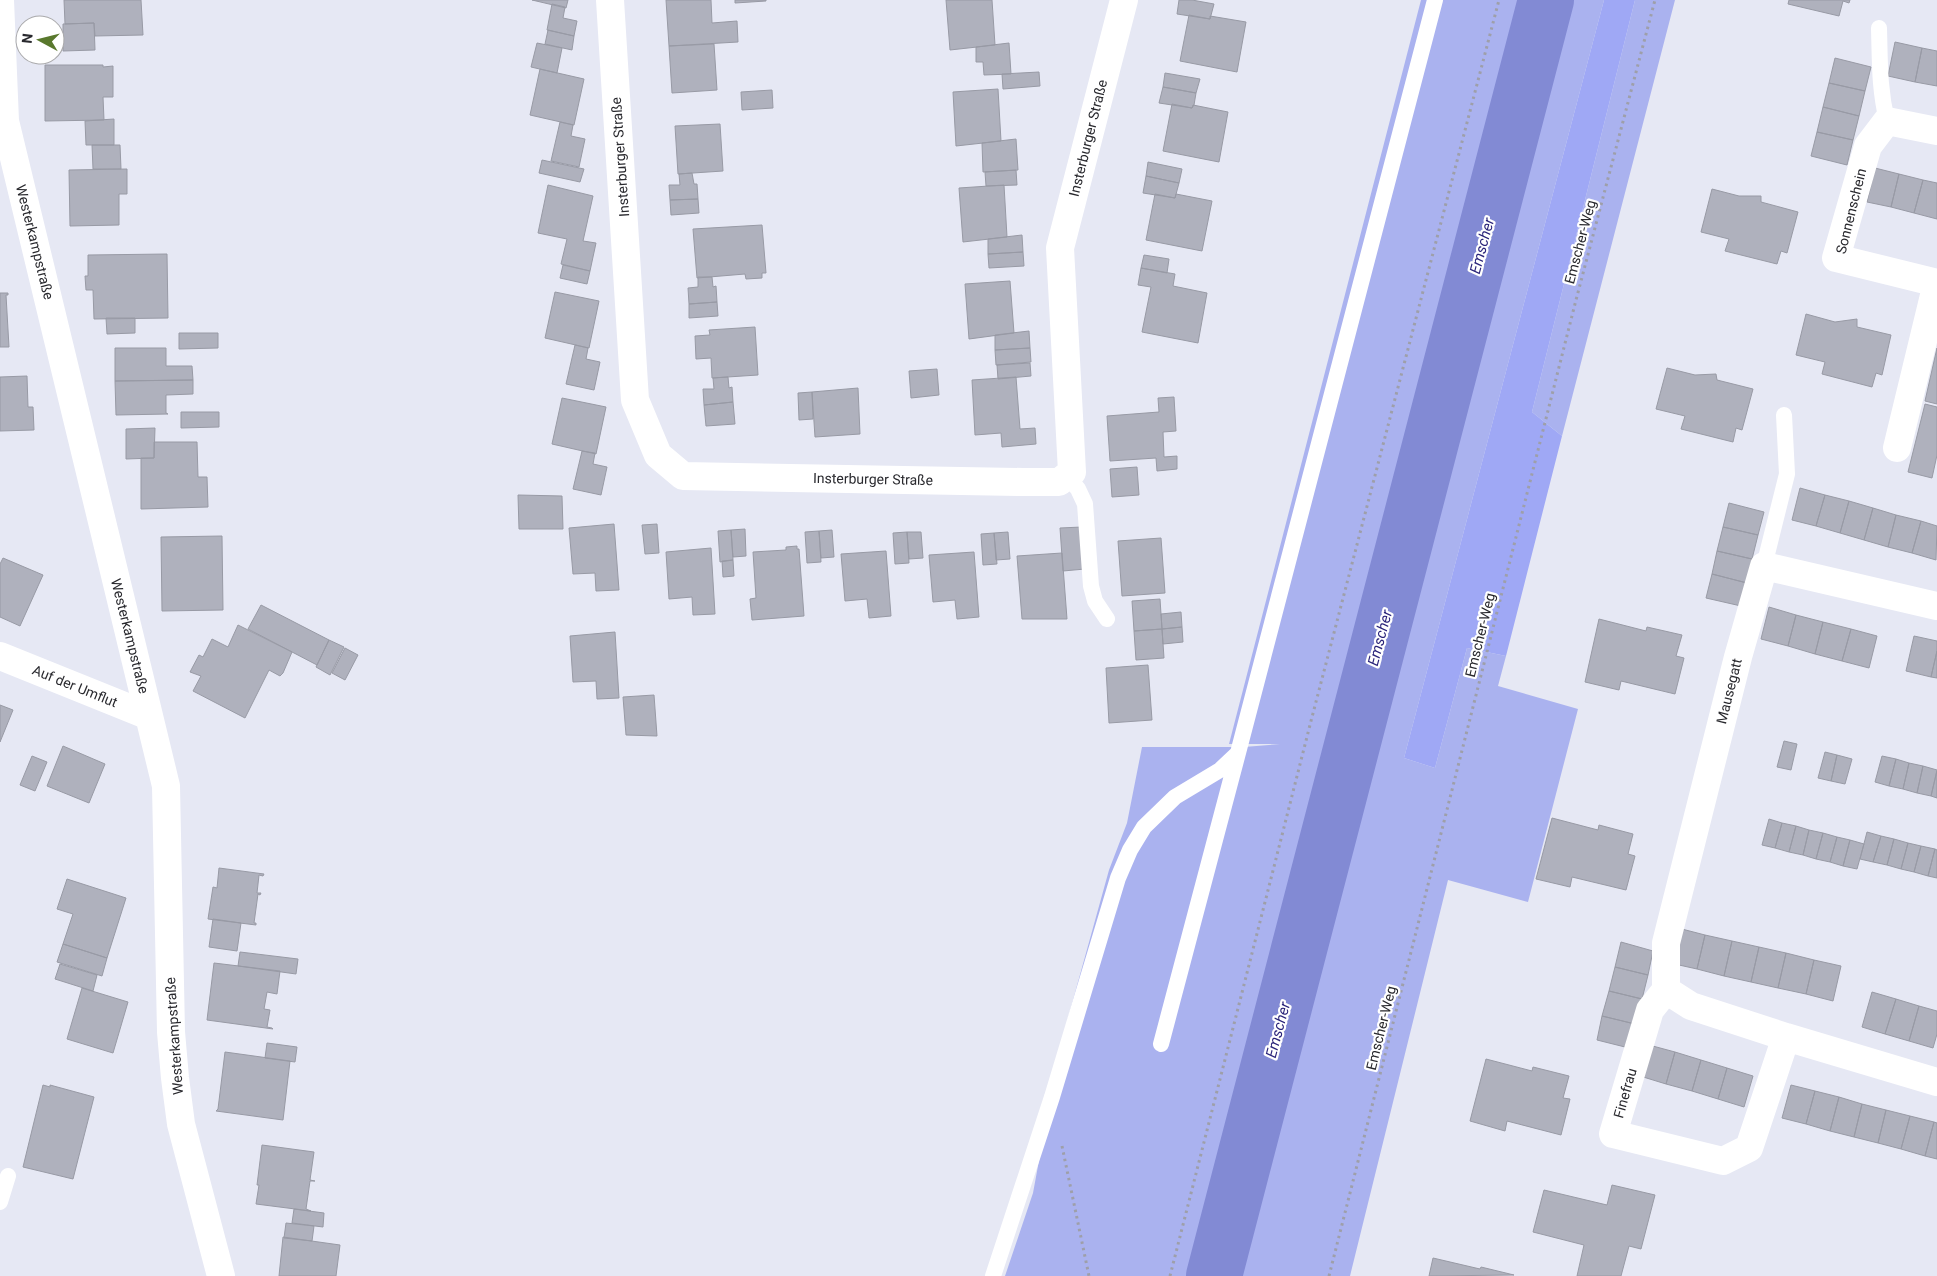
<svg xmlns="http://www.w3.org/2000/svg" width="1937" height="1276" viewBox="0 0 1937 1276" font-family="Roboto,sans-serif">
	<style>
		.green { fill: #aab2ef }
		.forest { fill: #9fa8f5 }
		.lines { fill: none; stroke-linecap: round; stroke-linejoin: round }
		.river { stroke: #828ad4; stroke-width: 56 }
		.building { fill: #afb1bd; stroke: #989aa5 }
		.path { stroke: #9e9fa9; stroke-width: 3; stroke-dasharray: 2.5 4; stroke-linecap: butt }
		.lane { stroke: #fff; stroke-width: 16 }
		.street { stroke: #fff; stroke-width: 28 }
		.labels { text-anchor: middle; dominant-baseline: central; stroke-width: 4.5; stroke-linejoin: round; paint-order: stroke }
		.street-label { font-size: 14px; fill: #29292e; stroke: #fff }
		.water-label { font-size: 15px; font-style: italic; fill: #2a247a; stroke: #fff }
	</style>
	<rect width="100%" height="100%" fill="#e6e8f4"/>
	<path class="green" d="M1421,0h183l-200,758 31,10 32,-120 39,8 -8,30 80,23 -50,193 -80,-22 -98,396h-345l28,-83 27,-146 49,-177 18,-47 15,-76h102l36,-3h-51z
		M1635,0h40l-113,436 -30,-24z"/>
	<path class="forest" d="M1604,0h31l-103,412 30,24 -56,220 -39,-8 -32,120 -31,-10z"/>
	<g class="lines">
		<path class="river" d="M1214,1276l332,-1276"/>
	</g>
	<path class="building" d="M64,0h77l2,35 -48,1 -1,-13 -29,1z
		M532,0h36l-2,8z
		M666,0h45l1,23 25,-2 1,21 -69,4z
		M735,0h31v1l-31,2z
		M946,0h46l3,45 -45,5z
		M1179,0h13l22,4 -4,15 -33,-5z
		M1789,0h61l-1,3 -6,-2 -4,15 -51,-12z
		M552,4l13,3 -2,11 14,3 -3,15 -27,-6z
		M1189,15l21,4v-3l36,6 -9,50 -57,-11z
		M94,23l1,27 -32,1v-27z
		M548,30l26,6 -2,14 -27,-6z
		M1895,42l27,6 -7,34 -27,-6z
		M537,43l25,5 -5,25 -26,-6z
		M1009,43l2,31 -27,1 -1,-13h-7v-15z
		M714,44l3,46 -45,3 -3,-47z
		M1922,48l15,3v35l-22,-4z
		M1835,58l36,9 -6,24 -36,-8z
		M45,65h58v2l10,-1v31h-10l1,23 -59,1z
		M540,69l44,10 -10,46 -44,-10z
		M1039,72l1,14 -37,3 -1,-15z
		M1165,73l35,6 -4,14 -33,-6z
		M1829,83l36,8 -6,25 -36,-9z
		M1163,87l33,6 -2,12 -2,3 -33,-5z
		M998,89l3,52 -45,5 -3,-54z
		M772,90l1,18 -31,2 -1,-18z
		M1172,104l20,4 1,-3 35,7 -9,50 -56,-11z
		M1823,107l36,9 -6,24 -36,-8z
		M114,119v26h-28l-1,-24z
		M560,122l13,3 -2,11 14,3 -6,28 -28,-6z
		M720,124l3,47 -45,3 -3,-48z
		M1817,132l36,8 -6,25 -36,-9z
		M1016,139l2,31 -35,2 -1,-29z
		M92,145h28l1,24h-28z
		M542,160l42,9 -4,13 -41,-9z
		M1148,162l34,7 -3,14 -33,-7z
		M1875,168l24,6 -8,33 -24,-5z
		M127,169v25h-8v31l-49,1 -1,-56z
		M1016,170l1,15 -31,1 -1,-14z
		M692,173l2,11h3l1,15 -28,1 -1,-15h11l-1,-11z
		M1899,174l24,6 -9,33 -23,-6z
		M1146,176l33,7 -4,15 -32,-5z
		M1923,180l14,3v36l-23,-6z
		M548,185l45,11 -10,45 13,2 -6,28 -29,-7 6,-25 -29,-6z
		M1004,185l3,52 -44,5 -4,-54z
		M1712,189l27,7h22v6l37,10 -11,41 -6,-2 -4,13 -52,-13 4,-12 -28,-7z
		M1155,194l20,4 1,-4 36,7 -10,50 -56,-11z
		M698,199l1,14 -28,2 -1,-15z
		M762,225l4,48h-4v5l-16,1 -1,-5 -48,4 -4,-49z
		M1022,235l1,17 -35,2v-15z
		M1023,252l1,14 -35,2 -1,-14z
		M167,254l1,64 -74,1 -1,-29h-7l-1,-14h3v-21z
		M1144,255l25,4 -2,14 -26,-5z
		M563,265l27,6 -3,13 -27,-6z
		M1141,268l34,6 -2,12 34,7 -9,50 -56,-11 9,-45 -13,-2z
		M698,277h14l1,10 3,-1 1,16 -28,2 -1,-16 10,-1z
		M1010,281l4,52 -45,6 -4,-55z
		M555,292l44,9 -10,47 -44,-10z
		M0,293h8v2h-2l3,52h-9z
		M717,302l1,14 -29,2v-14z
		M1806,314l29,8 22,-3v8l34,8 -9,40 -6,-2 -4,14 -50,-13 3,-12 -29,-7z
		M106,318h29v15l-28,1z
		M755,327l3,48 -46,3 -1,-20 -15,1 -1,-23 15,-1 -1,-5z
		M1029,331l1,17 -35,2v-15z
		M179,333h39v15l-39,1z
		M575,345l13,3 -2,11 14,3 -6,28 -28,-6z
		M115,348h51v18h26l1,14 -78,1z
		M1030,348l1,14 -35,3 -1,-15z
		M1937,348v56l-12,-3z
		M1030,363l1,13 -33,3 -1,-14z
		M1667,368l28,7 21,-1 1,6 36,9 -11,41 -6,-2 -3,14 -52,-13 4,-13 -29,-7z
		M937,369l2,26 -28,3 -2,-27z
		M27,376l1,31h5l1,23 -34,1v-54z
		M728,377l1,11 3,-1 1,15 -29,3 -1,-16h11l-1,-11z
		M1016,377l4,52 15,-1 1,16 -34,3 -1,-14 -26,2 -3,-55z
		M193,380v14l-27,1v18l2,1 -52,1 -1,-34z
		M858,388l2,46 -45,3 -3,-45z
		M812,392l1,27 -14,1 -1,-27z
		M1174,397l2,34 -13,1 1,25 13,-1v13l-20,2 -1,-13 -46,3 -3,-45 52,-4 -1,-14z
		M562,398l44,9 -10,47 -44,-10z
		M733,402l2,22 -29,2 -2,-21z
		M1925,404l12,3v48l-5,23 -24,-6z
		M181,412h38v15l-38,1z
		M155,428l-1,30 -28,1v-30z
		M154,442h43l1,35h9l1,30 -67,2v-51h13z
		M582,451l13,2 -2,11 14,3 -6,28 -28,-6z
		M1137,467l2,28 -27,2 -2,-28z
		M1800,488l25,7 -9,31 -24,-6z
		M518,495l44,1 1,33h-44z
		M1825,495l24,6 -9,32 -24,-7z
		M1849,501l24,7 -9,32 -24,-7z
		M1729,503l35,9 -6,23 -35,-8z
		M1873,508l23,7 -8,32 -24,-7z
		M1896,515l25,6 -9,32 -24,-6z
		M1921,521l16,5 -1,34 -24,-7z
		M614,524l5,66 -23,1 -1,-18 -22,1 -4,-46z
		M657,524l2,29 -14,1 -3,-29z
		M1082,527l3,42 -22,2 -3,-43z
		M1723,527l35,8 -6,24 -35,-8z
		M745,529l1,27 -13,1 -2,-27z
		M731,530l2,30 -13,2 -2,-31z
		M832,530l2,27 -13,1 -2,-27z
		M819,531l2,31 -14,1 -2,-31z
		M907,532h14l2,26 -14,1z
		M907,532l2,31 -14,1 -2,-31z
		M1008,532l2,27 -14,1 -2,-27z
		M994,533l3,31 -14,1 -2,-31z
		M222,536l1,74 -61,1 -1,-74z
		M1161,538l4,55 -43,3 -4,-55z
		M797,546v3h2l5,67 -52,4 -2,-21 6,-1 -3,-46 33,-2v-3z
		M711,548l4,66 -22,1 -1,-18 -23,2 -3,-47z
		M886,551l5,65 -22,2 -2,-19 -22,2 -4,-47z
		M1717,551l35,8 -5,24 -35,-9z
		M974,552l5,65 -22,2 -2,-19 -22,2 -4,-47z
		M1062,553l5,66h-45l-5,-63z
		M3,558l40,17 -23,51 -20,-9v-53z
		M733,560l1,16 -11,1 -1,-16z
		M1712,574l35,9 -6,23 -35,-8z
		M1160,599l2,30 -28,2 -2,-30z
		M261,605l68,35 -12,25 -69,-36z
		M1769,607l27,8 -8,31 -27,-7z
		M1181,612l1,15 -20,2 -1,-15z
		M1796,615l27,7 -8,32 -27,-8z
		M1599,619l47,12 1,-4 35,8 -6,21 8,2 -9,36 -54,-13 -2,9 -34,-8z
		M1823,622l28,7 -9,32 -27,-7z
		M238,625l54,27 -9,21 -3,3 -11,-6 -24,48 -52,-27 8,-15 -11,-4 9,-17 4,2 9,-18 16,8z
		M1182,627l1,15 -20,2 -1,-15z
		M1162,629l2,29 -28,2 -2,-29z
		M1851,629l26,7 -8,32 -27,-7z
		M615,632l4,66 -22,1 -1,-18 -23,1 -3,-46z
		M1914,636l23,5v10l-6,26 -25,-6z
		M329,640l15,7 -14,28 -14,-8z
		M345,648l13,7 -13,25 -13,-7z
		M1937,651v27l-6,-1z
		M1148,665l4,55 -43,3 -3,-55z
		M654,695l3,41 -31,-1 -3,-38z
		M0,705l13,5 -13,32z
		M1784,741l13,3 -6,26 -14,-3z
		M63,746l42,18 -16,39 -42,-17z
		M1825,752l12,3 -6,26 -13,-3z
		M1837,755l15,4 -7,25 -14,-3z
		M32,756l15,6 -12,29 -15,-6z
		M1882,756l14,3 -7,27 -14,-4z
		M1896,759l13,4 -6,26 -14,-3z
		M1909,763l14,3 -6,27 -14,-4z
		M1923,766l14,4 -6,26 -14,-3z
		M1937,771v27l-6,-2z
		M1552,818l46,12 1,-5 34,9 -5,20 7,2 -9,34 -54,-13 -2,10 -34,-8z
		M1769,819l13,4 -7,25 -13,-3z
		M1782,823l14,3 -7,26 -14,-4z
		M1796,826l13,4 -6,25 -14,-3z
		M1809,830l14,3 -7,26 -13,-4z
		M1867,832l14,4 -8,26 -13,-3z
		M1823,833l14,4 -7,25 -14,-3z
		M1881,836l13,3 -7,26 -14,-3z
		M1837,837l13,3 -7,26 -13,-4z
		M1894,839l14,4 -7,26 -14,-4z
		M1850,840l14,4 -7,25 -14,-3z
		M1908,843l13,3 -7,26 -13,-3z
		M1921,846l14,3 -7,27 -14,-4z
		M1935,849l2,1v28l-9,-2z
		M219,868l45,6 -1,2 -4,-1 -2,18h4l-1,2 -2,-1 -4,29h2v2l-48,-6 5,-32 4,1z
		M67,879l59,19 -19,60 -44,-14 10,-30 -16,-5z
		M213,919l28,4 -4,28 -28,-4z
		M1678,928l27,7 -8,34 -27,-6z
		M1705,935l27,6 -8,35 -27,-7z
		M1732,941l27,6 -8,35 -27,-6z
		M1621,942l32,9 -5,24 -33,-8z
		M63,944l44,14 -5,18 -45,-14z
		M1759,947l27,6 -8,35 -27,-6z
		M240,952l58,7 -2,15 -58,-8z
		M1786,953l28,7 -8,34 -28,-6z
		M1814,960l27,6 -8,35 -27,-7z
		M214,963l66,8 -3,23 -10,-2 -3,17 6,1 -3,17 5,1 1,1 -66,-9z
		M60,964l37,11 -4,16 -38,-12z
		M1615,967l33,8 -6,24 -33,-8z
		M82,988l46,14 -15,51 -46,-14z
		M1609,991l33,8 -7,25 -33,-8z
		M1872,992l24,7 -11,35 -23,-7z
		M1896,999l23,7 -10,35 -24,-7z
		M1919,1006l18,5v23l-4,14 -24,-7z
		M1602,1016l33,8 -6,24 -32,-8z
		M267,1043l30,4 -2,15 -30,-4z
		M1649,1045l26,7 -9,32 -26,-8z
		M225,1052l65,9 -7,59 -67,-9 2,-2z
		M1675,1052l26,8 -9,31 -26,-7z
		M1486,1059l46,12 1,-4 36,9 -6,22 7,1 -9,36 -54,-14 -2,10 -35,-10z
		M1701,1060l26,8 -9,31 -26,-8z
		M1727,1068l26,8 -9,31 -26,-8z
		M43,1085l7,2v-2l44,12 -21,82 -50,-12z
		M1791,1085l24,6 -9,33 -24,-6z
		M1815,1091l24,6 -9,34 -24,-7z
		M1839,1097l23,7 -8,33 -24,-6z
		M1862,1104l24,6 -8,33 -24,-6z
		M1886,1110l24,6 -9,33 -23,-6z
		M1910,1116l24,6 -9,34 -24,-7z
		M1934,1122l3,1v36l-12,-3z
		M262,1145l52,7 -4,28 5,1h-5l-4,28 5,2 -55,-7 3,-19h-2z
		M1612,1185l43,10 -14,54 -12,-3 -8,30h-44l7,-31 -51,-13 11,-42 63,15z
		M294,1209l30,4 -1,14 -31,-4z
		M286,1223l28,3 -2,15 -28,-3z
		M283,1237l57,8 -4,31h-57z
		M1433,1258l47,11 1,-2 33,8 -85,1z"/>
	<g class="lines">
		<path class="path" d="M1062,1146l27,130
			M1170,1276l141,-555 188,-721
			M1329,1276l247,-976 79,-300"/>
		<path class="lane" d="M1879,28c1,33 0,60 8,93
			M1067,476l11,13 7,15 6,82 4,15 12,18
			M1764,566l23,-92 -3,-59
			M1161,1044l77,-291
			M0,1202l8,-26
			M993,1276l59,-179 66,-219 12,-28 14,-23 31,-30 45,-27 18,-17 197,-753"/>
		<path class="street" d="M0,0l5,121 161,665 5,246 4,46 6,46 40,152
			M610,0l25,400 23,55 25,21 340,6h36l13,-10 -12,-224 64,-248
			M1937,131l-50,-10 -19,25 -32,112 101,25
			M1897,448l40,-165
			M0,656l149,60
			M1666,990v-47l72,-286 26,-91 173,40
			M1666,990l-16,20 -37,124 110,27 26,-13 37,-111
			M1666,990l25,16 95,31 151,45"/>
	</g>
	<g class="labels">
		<g class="street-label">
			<text transform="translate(1088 138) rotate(-76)">Insterburger Straße</text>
			<text transform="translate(620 157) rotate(-94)">Insterburger Straße</text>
			<text transform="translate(1851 211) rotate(-76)">Sonnenschein</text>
			<text transform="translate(35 242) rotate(76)">Westerkampstraße</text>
			<text transform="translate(1580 242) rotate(-75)">Emscher-Weg</text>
			<text transform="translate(873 479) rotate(1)">Insterburger Straße</text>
			<text transform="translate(1480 635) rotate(-76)">Emscher-Weg</text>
			<text transform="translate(130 636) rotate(76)">Westerkampstraße</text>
			<text transform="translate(75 686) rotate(22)">Auf der Umflut</text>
			<text transform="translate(1729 691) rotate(-76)">Mausegatt</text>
			<text transform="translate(1381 1028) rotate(-76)">Emscher-Weg</text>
			<text transform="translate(174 1036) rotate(-94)">Westerkampstraße</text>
			<text transform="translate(1625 1093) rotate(-74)">Finefrau</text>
		</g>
		<g class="water-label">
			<text transform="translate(1482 246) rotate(-75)">Emscher</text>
			<text transform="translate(1380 638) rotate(-75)">Emscher</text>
			<text transform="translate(1278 1030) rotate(-75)">Emscher</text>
		</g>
	</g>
	<g transform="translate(40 40) rotate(277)"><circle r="24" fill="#ffffff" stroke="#a9a9ab"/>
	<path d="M0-4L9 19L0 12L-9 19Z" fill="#59782d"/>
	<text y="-8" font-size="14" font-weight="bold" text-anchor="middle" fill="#29292e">N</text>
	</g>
</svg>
